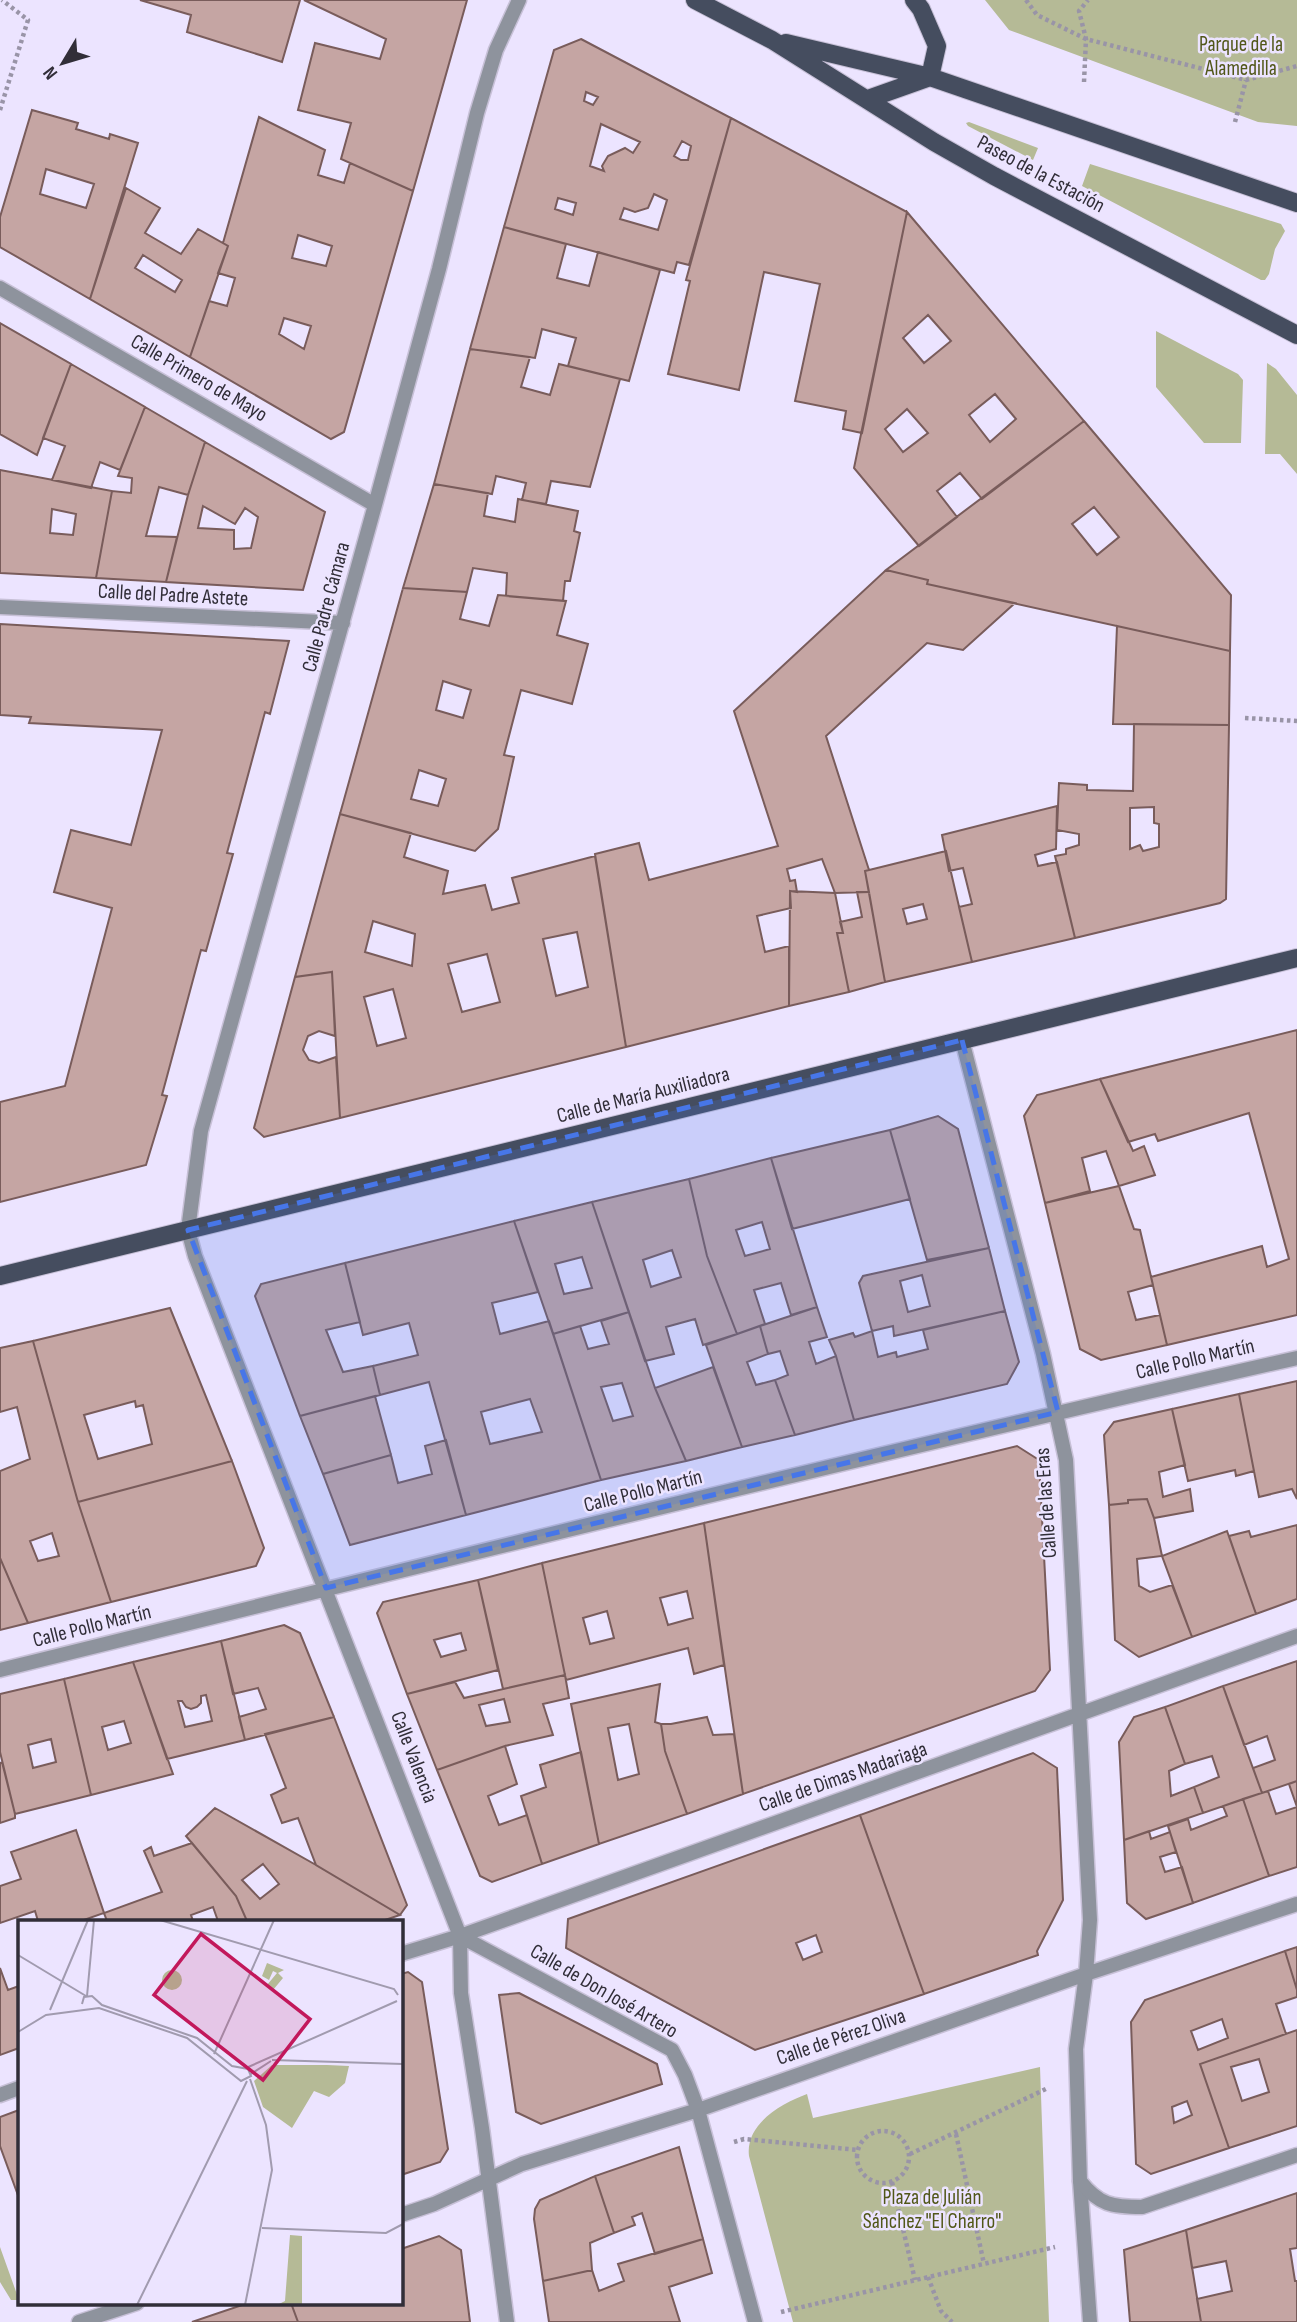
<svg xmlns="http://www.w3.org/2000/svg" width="1297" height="2322" viewBox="0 0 1297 2322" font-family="'Sofia Sans Condensed',sans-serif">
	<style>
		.green { fill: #b5ba96 }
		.building { fill: #c5a5a3; stroke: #795c5b; stroke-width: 2; fill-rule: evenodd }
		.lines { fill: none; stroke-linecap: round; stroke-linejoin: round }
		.pedestrian-casing { stroke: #c7c0d7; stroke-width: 17 }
		.minor-casing { stroke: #c7c0d7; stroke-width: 17 }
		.primary-casing { stroke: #c7c0d7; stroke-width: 20 }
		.path { stroke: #9994a7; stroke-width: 4.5; stroke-dasharray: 3.5 3.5; stroke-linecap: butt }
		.pedestrian { stroke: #8e939d; stroke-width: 14 }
		.minor { stroke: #8e939d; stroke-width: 14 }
		.primary { stroke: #454d5f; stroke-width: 18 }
		.marked { fill: #4776e8; fill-opacity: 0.2; stroke: #4776e8; stroke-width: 5; stroke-dasharray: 14 9; stroke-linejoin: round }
		.labels { text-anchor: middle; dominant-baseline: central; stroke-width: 5; stroke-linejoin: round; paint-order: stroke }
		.park-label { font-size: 21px; fill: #515719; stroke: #ece4ff }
		.street-label { font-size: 21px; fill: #312e38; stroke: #ece4ff }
		.inset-road { fill: none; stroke: #a19baf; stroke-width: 2 }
		.view { fill: #c2185b; fill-opacity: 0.15; stroke: #c2185b; stroke-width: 3.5 }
		.inset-edge { fill: none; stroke: #312e38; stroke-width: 3.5 }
	</style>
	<rect width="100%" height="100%" fill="#ece4ff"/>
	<path class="green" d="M985,0h312v126l-39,-4 -249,-92z
		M969,122l69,26 -5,12 -65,-34 -2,-3z
		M1090,164l191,60 4,7 -10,18 -6,25 -4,6h-4l-179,-94z
		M1156,331l82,43 5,6 -2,63h-37l-48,-56z
		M1267,363l9,6 21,26v79l-17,-20h-15z
		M1040,2067l9,255h-256l-44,-166c-4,-32 33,-53 58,-62l6,24z
		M0,2247l19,53h-8l-11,-18z"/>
	<path class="building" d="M140,0h160l-18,62 -95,-30 4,-17z
		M304,0h163l-54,191 -72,-32 10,-36 -53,-13 17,-67 65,16 6,-20z
		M581,39l150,79 -42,147 -12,-3 -3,11 -170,-46 50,-177zM586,92l12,5 -5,8 -9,-4zM601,124l39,18 -7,11 -8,-5 -17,8 -6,10 2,5 -14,-5zM682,141l9,5 -3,14h-7l-7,-4zM654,194l13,6 -9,30 -38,-11 4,-11 11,4 13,-4zM558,198l18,5 -3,12 -18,-6z
		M32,110l46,13 -2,6 33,10 1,-5 28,9 -48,156 -90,-52v-30zM46,169l48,15 -8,24 -46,-14z
		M259,117l66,33 -7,25 26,8 6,-20 63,28 -69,241 -13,7 -141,-82 19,-56 18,5 8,-28 -17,-5 10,-27 -5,-3zM298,235l34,11 -6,20 -34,-8zM284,318l27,8 -7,23 -25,-15z
		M731,118l176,94 -45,221 -19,-4 3,-18 -51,-10 25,-117 -56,-12 -25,118 -71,-16 22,-93 -4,-1z
		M126,188l34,20 -15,25 36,21 17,-25 30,17 -38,111 -100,-58zM143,255l39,25 -7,12 -40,-24z
		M907,212l177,209 -102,78 -22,-26 -23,18 20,26 -38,29 -65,-78zM928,315l23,26 -27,22 -21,-25zM995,394l21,25 -26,23 -21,-27zM907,409l21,24 -25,19 -18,-23z
		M504,227l62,17 -9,34 32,8 9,-34 62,18 -31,111 -61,-15 8,-28 -34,-9 -7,29 -65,-9z
		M0,323l71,41 -34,91 -37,-21z
		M470,349l60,8 -9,30 29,8 9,-31 61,15 -30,108 -39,-6 -5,23 -24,-4 4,-17 -30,-7 -4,18 -58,-10z
		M71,364l74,43 -25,63 -20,-8 -9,26 -39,-8 13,-34 -22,-8z
		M145,407l60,35 -17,53 -29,-8 -13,49 31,1 -11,45 -70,-4 16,-87 19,2 1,-15 -14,-2z
		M1084,421l147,174 -1,56 -303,-67 1,-4 -42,-10zM1094,507l25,30 -22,18 -25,-31z
		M205,442l120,70 -22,78 -137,-8 22,-87zM203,506l32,18 10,-16 13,9 -7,31 -17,1v-19l-36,-2z
		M0,470l112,21 -16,87 -96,-5zM52,509l24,5 -3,21 -23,-2z
		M434,484l54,9 -4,23 31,6 3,-23 60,12 -4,20 6,2 -10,48h-5l-2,20 -57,-5 1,-23 -34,-5 -6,24 -64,-4z
		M886,570l42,10 -1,4 88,19 -52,47 -36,-7 -101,93 43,134 -4,1 4,21 -34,1 -13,-34 -35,10 3,12 5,-1 2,12 -7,-1 1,17 -34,8 8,36 24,-6v60l-163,41 -31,-193 44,-11 10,37 129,-34 -44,-135z
		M403,588l64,4 -7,27 29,7 9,-31 68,6 -9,34 31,9 -16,60 -51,-14 -17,65 10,2 -16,72 -23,22 -135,-37zM443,681l28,9 -8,28 -27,-8zM419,770l27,9 -8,27 -27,-7z
		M0,624l289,17 -19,73 -5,-2 -38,141 6,1 -27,97 -5,-1 -39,145 5,1 -21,69 -146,37v-100l65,-16 47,-178 -58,-16 17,-62 60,15 31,-115 -133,-7 2,-6 -31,-2z
		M1117,626l113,25 -1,74 -116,-1z
		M1134,724l95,1 -3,174 -6,4 -145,35 -20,-82 11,-2v-5l13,-4v-11l-22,-4 2,-47 28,2v5l46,1zM1154,807v16l5,1v23l-16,4 -3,-6 -10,4v-41z
		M1057,806l-1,43 -21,6 3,11 19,-4 18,76 -103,24 -13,-55 13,-3 -9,-36 -14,3 -7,-36z
		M340,814l71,19 -7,24 44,14 -5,23 42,-9 7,25 27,-7 -7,-25 83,-22 31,191 -286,71 -8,-146 -37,5zM373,921l42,13 -3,32 -47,-14zM577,932l11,55 -32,9 -13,-57zM487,954l13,48 -38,10 -14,-48zM393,989l13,49 -29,8 -13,-49z
		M946,851l26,111 -87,20 -20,-111zM923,904l4,15 -20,5 -4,-15z
		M790,891l45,2 8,40h-6l12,59 -60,14z
		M857,892h12l16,90 -36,10 -12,-59h6l-3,-11 22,-5z
		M332,972l3,64 -16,-5 -11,5 -5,14 6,10 10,3 17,-6 4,61 -76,19 -10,-9 41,-151z
		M1297,1030v285l-130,30 -16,-68 111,-31 5,21 22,-8 -40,-146 -91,28 -3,-7 -27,8 -28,-63z
		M1100,1079l33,72 11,-5 11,29 -36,11 -13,-35 -24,7 8,33 -45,12 -21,-87 13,-21z
		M938,1116l20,13 31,119 -62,12 -37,-130z
		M890,1130l20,69 -118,30 -21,-71z
		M771,1158l46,149 -26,8 -10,-32 -27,7 11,34 -28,10 -30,-78 -18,-77zM762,1222l8,27 -25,7 -9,-26z
		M689,1179l18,77 30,78 -34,11 -8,-26 -29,8 8,27 -29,7 -53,-159zM672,1250l9,27 -30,10 -8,-27z
		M1119,1186l15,43 6,1 13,55 -25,7 8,28 24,-5 7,30 -66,15 -21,-11 -35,-146z
		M592,1202l37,110 -76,22 -39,-113zM582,1257l10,31 -28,6 -9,-30z
		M514,1221l24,71 -46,11 8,31 49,-13 52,159 -135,35 -37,-133 -49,13 -7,-29 45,-11 -9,-32 -46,12 -18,-72zM530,1399l12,33 -52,12 -9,-32z
		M989,1248l16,63 -111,25 -1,-10 -21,5 -13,-48 4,-7zM922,1275l8,31 -22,6 -8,-31z
		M345,1263l15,59 -34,8 17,42 30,-6 7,29 -80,21 -45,-120 6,-12z
		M817,1307l10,30 -18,5 7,22 20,-8 18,64 -59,15 -20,-55 13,-5 -8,-24 -12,3 -8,-28z
		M170,1308l62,153 -154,41 -45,-161zM135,1401l1,6 7,-2 9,39 -54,15 -14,-44z
		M1005,1311l14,51 -12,22 -153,36 -18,-64 -7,-16 24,-7 2,4 17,-6 6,26 18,-5 1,5 31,-8 -5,-19z
		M629,1312l26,76 31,73 -85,19 -48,-146 27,-8 8,23 21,-5 -8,-23zM622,1383l11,33 -20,5 -12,-34z
		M760,1326l8,28 -21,8 9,23 19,-5 20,55 -53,12 -36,-102z
		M33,1341l45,161 33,100 -83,21 -28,-65v-87l30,-12 -13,-52 -17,5v-64zM52,1533l7,23 -21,5 -8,-20z
		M713,1367l29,80 -56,14 -31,-73z
		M1297,1381v118l-5,-10 -33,8 -20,-103z
		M1239,1394l15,77 -18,5 -1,-6 -47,11 -16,-72z
		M375,1396l16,59 -68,19 -23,-58z
		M1172,1409l13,56 -26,7 4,25 27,-8 3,22 -39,7 -7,-19 -19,1v3l-19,2 -5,-70 10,-13z
		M446,1440l20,75 -116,30 -27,-71 68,-19 7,28 34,-9 -7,-28z
		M1017,1446l22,14 11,210 -15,21 -292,103 -39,-271z
		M232,1461l32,87 -8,18 -145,36 -33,-100z
		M1147,1499l7,19 8,38 -25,3 2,27 11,6 22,-7 20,52 -53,20 -24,-17 -6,-135 19,-2v-3z
		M704,1523l20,142 -30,9 -6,-26 -122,32 -24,-117zM687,1591l6,27 -25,7 -8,-27zM607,1611l7,27 -24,6 -7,-26z
		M1297,1525v74l-41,15 -27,-78 20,-5 2,6z
		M1227,1531l29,83 -64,23 -30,-81z
		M0,1558l28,65 -28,7z
		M542,1563l23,112 -62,14 -25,-109z
		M478,1580l20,90 -91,24 -30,-81 6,-11zM461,1633l5,17 -25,7 -7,-17z
		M284,1625l16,8 34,84 -89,23 -6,-23 27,-8 -8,-21 -25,6 -12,-53z
		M221,1641l24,99 -78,19 -34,-97zM206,1695l6,26 -27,6 -7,-26h4l4,6 5,2 6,-2 4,-4v-7z
		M1297,1661v120l-35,12 -9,-25 22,-8 -8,-24 -23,9 -21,-59z
		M133,1662l40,112 -82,21 -27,-116zM124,1721l7,22 -23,7 -6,-23z
		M565,1675l4,23 -26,6 10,31 -48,11 -68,24 -30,-76 48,-12 9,16zM504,1699l6,23 -24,4 -7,-21z
		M64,1679l27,116 -76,19 -15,-62v-58zM51,1739l5,23 -23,6 -5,-23z
		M660,1684l-5,38 6,2 4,27 22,63 -88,30 -28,-140zM629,1724l10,50 -21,6 -10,-52z
		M1223,1686l39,107 -59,20 -9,-26 25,-10 -7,-21 -27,8 -20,-57z
		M1165,1707l20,57 -16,7 2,25 23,-9 9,26 -79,27 -5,-98 15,-25z
		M334,1717l73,188 -7,10 -84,-50 -18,-47 -16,5 -11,-28 15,-7 -21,-54z
		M707,1717l6,18 21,-1 9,60 -56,20 -22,-63 -4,-27h10z
		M505,1746l12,38 -29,12 11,29 28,-10 15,49 -50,18 -12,-6 -43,-106z
		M581,1752l18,92 -57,20 -21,-68 25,-9 -6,-22z
		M1033,1753l24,15 6,132 -26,51 1,4 -114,39 -64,-179z
		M2,1762l13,52v4l-15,5v-60z
		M1297,1781v26l-8,-23z
		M1268,1791l8,23 21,-7v60l-28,9 -26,-77z
		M1243,1799l26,77 -76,27 -25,-77 20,-7 3,11 36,-14 -4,-10z
		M215,1808l101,57 84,50 -18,6h-135l-11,-25 -50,-60zM263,1864l16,20 -19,15 -18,-19z
		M860,1815l64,179 -169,56 -189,-102 2,-29zM816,1935l6,17 -19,8 -7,-17z
		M76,1830l28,83 -23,8h-43l-3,-10 -35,12v-37l21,-7 -10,-27z
		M1149,1831l2,8 19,-7 6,20 -16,5 5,15 17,-5 11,36 -47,16 -19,-16 -3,-63z
		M192,1843l44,53 11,25h-29l-5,-14 -22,8 2,6h-86l-3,-8 58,-21 -18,-41 7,-4 3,9z
		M1297,1947v43l-12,-39z
		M1285,1951l12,39v7l-21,7 10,30 -86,30 29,84 -78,26 -15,-10 -5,-142 14,-22zM1222,2019l6,19 -30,12 -7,-19zM1187,2101l5,14 -18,8 -2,-16z
		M0,1968l8,22 11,-4v62l-19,7z
		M408,1972l14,10 26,167 -8,13 -39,13v-201z
		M519,1993l138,71 5,20 -121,40 -25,-12 -17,-117z
		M1297,2030v96l-68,22 -29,-84zM1259,2059l10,33 -27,9 -11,-34z
		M19,2110v88l-19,-52v-29z
		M679,2147l24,92 -48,15 -13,-41 -10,4 3,8 -21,8 -19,-57z
		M595,2176l19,57 -24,10 2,27 -49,11 -9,-62 1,-10 5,-9z
		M1297,2193v55l-7,1 5,32h2v41h-96l-4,-23 35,-8 -6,-30 -34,7 -6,-38z
		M1186,2230l15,92h-71l-6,-72z
		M439,2236l22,14 9,72h-172l-7,-19h110v-54z
		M703,2239l9,34 -43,14 11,35h-131l-6,-41 49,-11 7,21 25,-10 -6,-17z
		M248,2303h43l7,19h-106z"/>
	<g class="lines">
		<defs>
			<path id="pedestrian" d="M1080,2181l10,141"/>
			<path id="minor" d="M0,288l375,217
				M0,607l343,16
				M962,1040l81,314 23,106 24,460 -4,54 -10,75 4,132c19,24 32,26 62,26l155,-52
				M0,1670c431,-107 863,-214 1297,-312
				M460,1936l212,114 13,25 13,35 57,212
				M401,1954l59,-18 837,-300
				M0,2095l19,-7
				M401,2215l33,-11 88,-40 176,-54 388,-136 211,-70
				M79,2322l58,-19
				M507,2322l-25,-194 -21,-135 -1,-57 -265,-680 -7,-26 13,-99 174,-626 64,-236 38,-156 19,-63 23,-50"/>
			<path id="primary" d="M695,0l77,40 162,102 60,34 303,159
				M914,0l7,9 16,37 -7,31
				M786,43l144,34 367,126
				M868,99l62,-22
				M0,1276l1297,-318"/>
		</defs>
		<use href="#pedestrian" class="pedestrian-casing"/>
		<use href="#minor" class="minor-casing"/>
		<use href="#primary" class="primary-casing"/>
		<path class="path" d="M1026,0l11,15 49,24 160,41 51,-14
			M1084,82l2,-43 -7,-28 9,-11
			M0,110l28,-90 -26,-20
			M1235,122l11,-42
			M1245,718l52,3
			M857 2157a26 26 0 1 1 52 0a26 26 0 1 1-52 0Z
			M956,2134l28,130
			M734,2142l10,-3 114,11
			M910,2154l138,-66
			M892,2182l23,98
			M928,2277l13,34 11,11
			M781,2312l274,-65"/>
		<use href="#pedestrian" class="pedestrian"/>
		<use href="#minor" class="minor"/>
		<use href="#primary" class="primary"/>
	</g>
	<path class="marked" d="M962,1040l96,372 -732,176 -138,-358z"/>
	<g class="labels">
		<g class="park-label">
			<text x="1241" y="44">Parque de la<tspan x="1241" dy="24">Alamedilla</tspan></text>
			<text x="932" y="2197">Plaza de Julián<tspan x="932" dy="24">Sánchez "El Charro"</tspan></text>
		</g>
		<g class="street-label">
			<text transform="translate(1041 174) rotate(28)">Paseo de la Estación</text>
			<text transform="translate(199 378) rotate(30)">Calle Primero de Mayo</text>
			<text transform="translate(173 595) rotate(3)">Calle del Padre Astete</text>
			<text transform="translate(326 607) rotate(-75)">Calle Padre Cámara</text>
			<text transform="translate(643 1095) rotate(-14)">Calle de María Auxiliadora</text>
			<text transform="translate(1195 1359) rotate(-13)">Calle Pollo Martín</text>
			<text transform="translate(643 1491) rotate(-14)">Calle Pollo Martín</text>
			<text transform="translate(1046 1503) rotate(-94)">Calle de las Eras</text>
			<text transform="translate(92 1626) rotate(-14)">Calle Pollo Martín</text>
			<text transform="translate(414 1757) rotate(69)">Calle Valencia</text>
			<text transform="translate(843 1777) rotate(-19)">Calle de Dimas Madariaga</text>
			<text transform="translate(604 1991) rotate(30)">Calle de Don José Artero</text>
			<text transform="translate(841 2037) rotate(-19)">Calle de Pérez Oliva</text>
		</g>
	</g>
	<g transform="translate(18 1920)">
		<rect width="385" height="385" fill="#ece4ff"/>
		<path d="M249,43l17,7 -6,3 5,5 -10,12 -6,-5 10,-12 -4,-2 -4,9 -7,-4zM144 60a10 10 0 1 1 20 0a10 10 0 1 1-20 0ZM254,145h55l22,1 -4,17 -16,14 -15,-6 -22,37 -29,-21 -9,-26zM272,315l12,1v69l-23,-1 6,-3z" fill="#b5ba96"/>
		<path class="inset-road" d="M142,0l234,69 4,6M0,35l68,41M69,76l7,-76M32,90l38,-90M0,112l28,-17 53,-7 88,30 54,43 10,-5 -3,-7 -16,-3 -35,-28 -95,-33 -10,-9 -8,1 -2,7M196,134l60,-134M254,140l131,4M228,148l151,-67M233,154l20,-13M244,308l124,5 17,-9M119,385l110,-224M227,385l27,-135 -6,-45 -16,-46"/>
		<path class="view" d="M183,14l109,85 -47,61 -109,-85z"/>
		<rect width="385" height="385" class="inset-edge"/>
	</g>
	<g transform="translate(63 63) rotate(232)" stroke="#ece4ff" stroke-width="5" paint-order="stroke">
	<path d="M0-5L12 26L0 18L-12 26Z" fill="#312e38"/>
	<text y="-10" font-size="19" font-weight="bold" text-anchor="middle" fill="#312e38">N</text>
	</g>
</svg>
